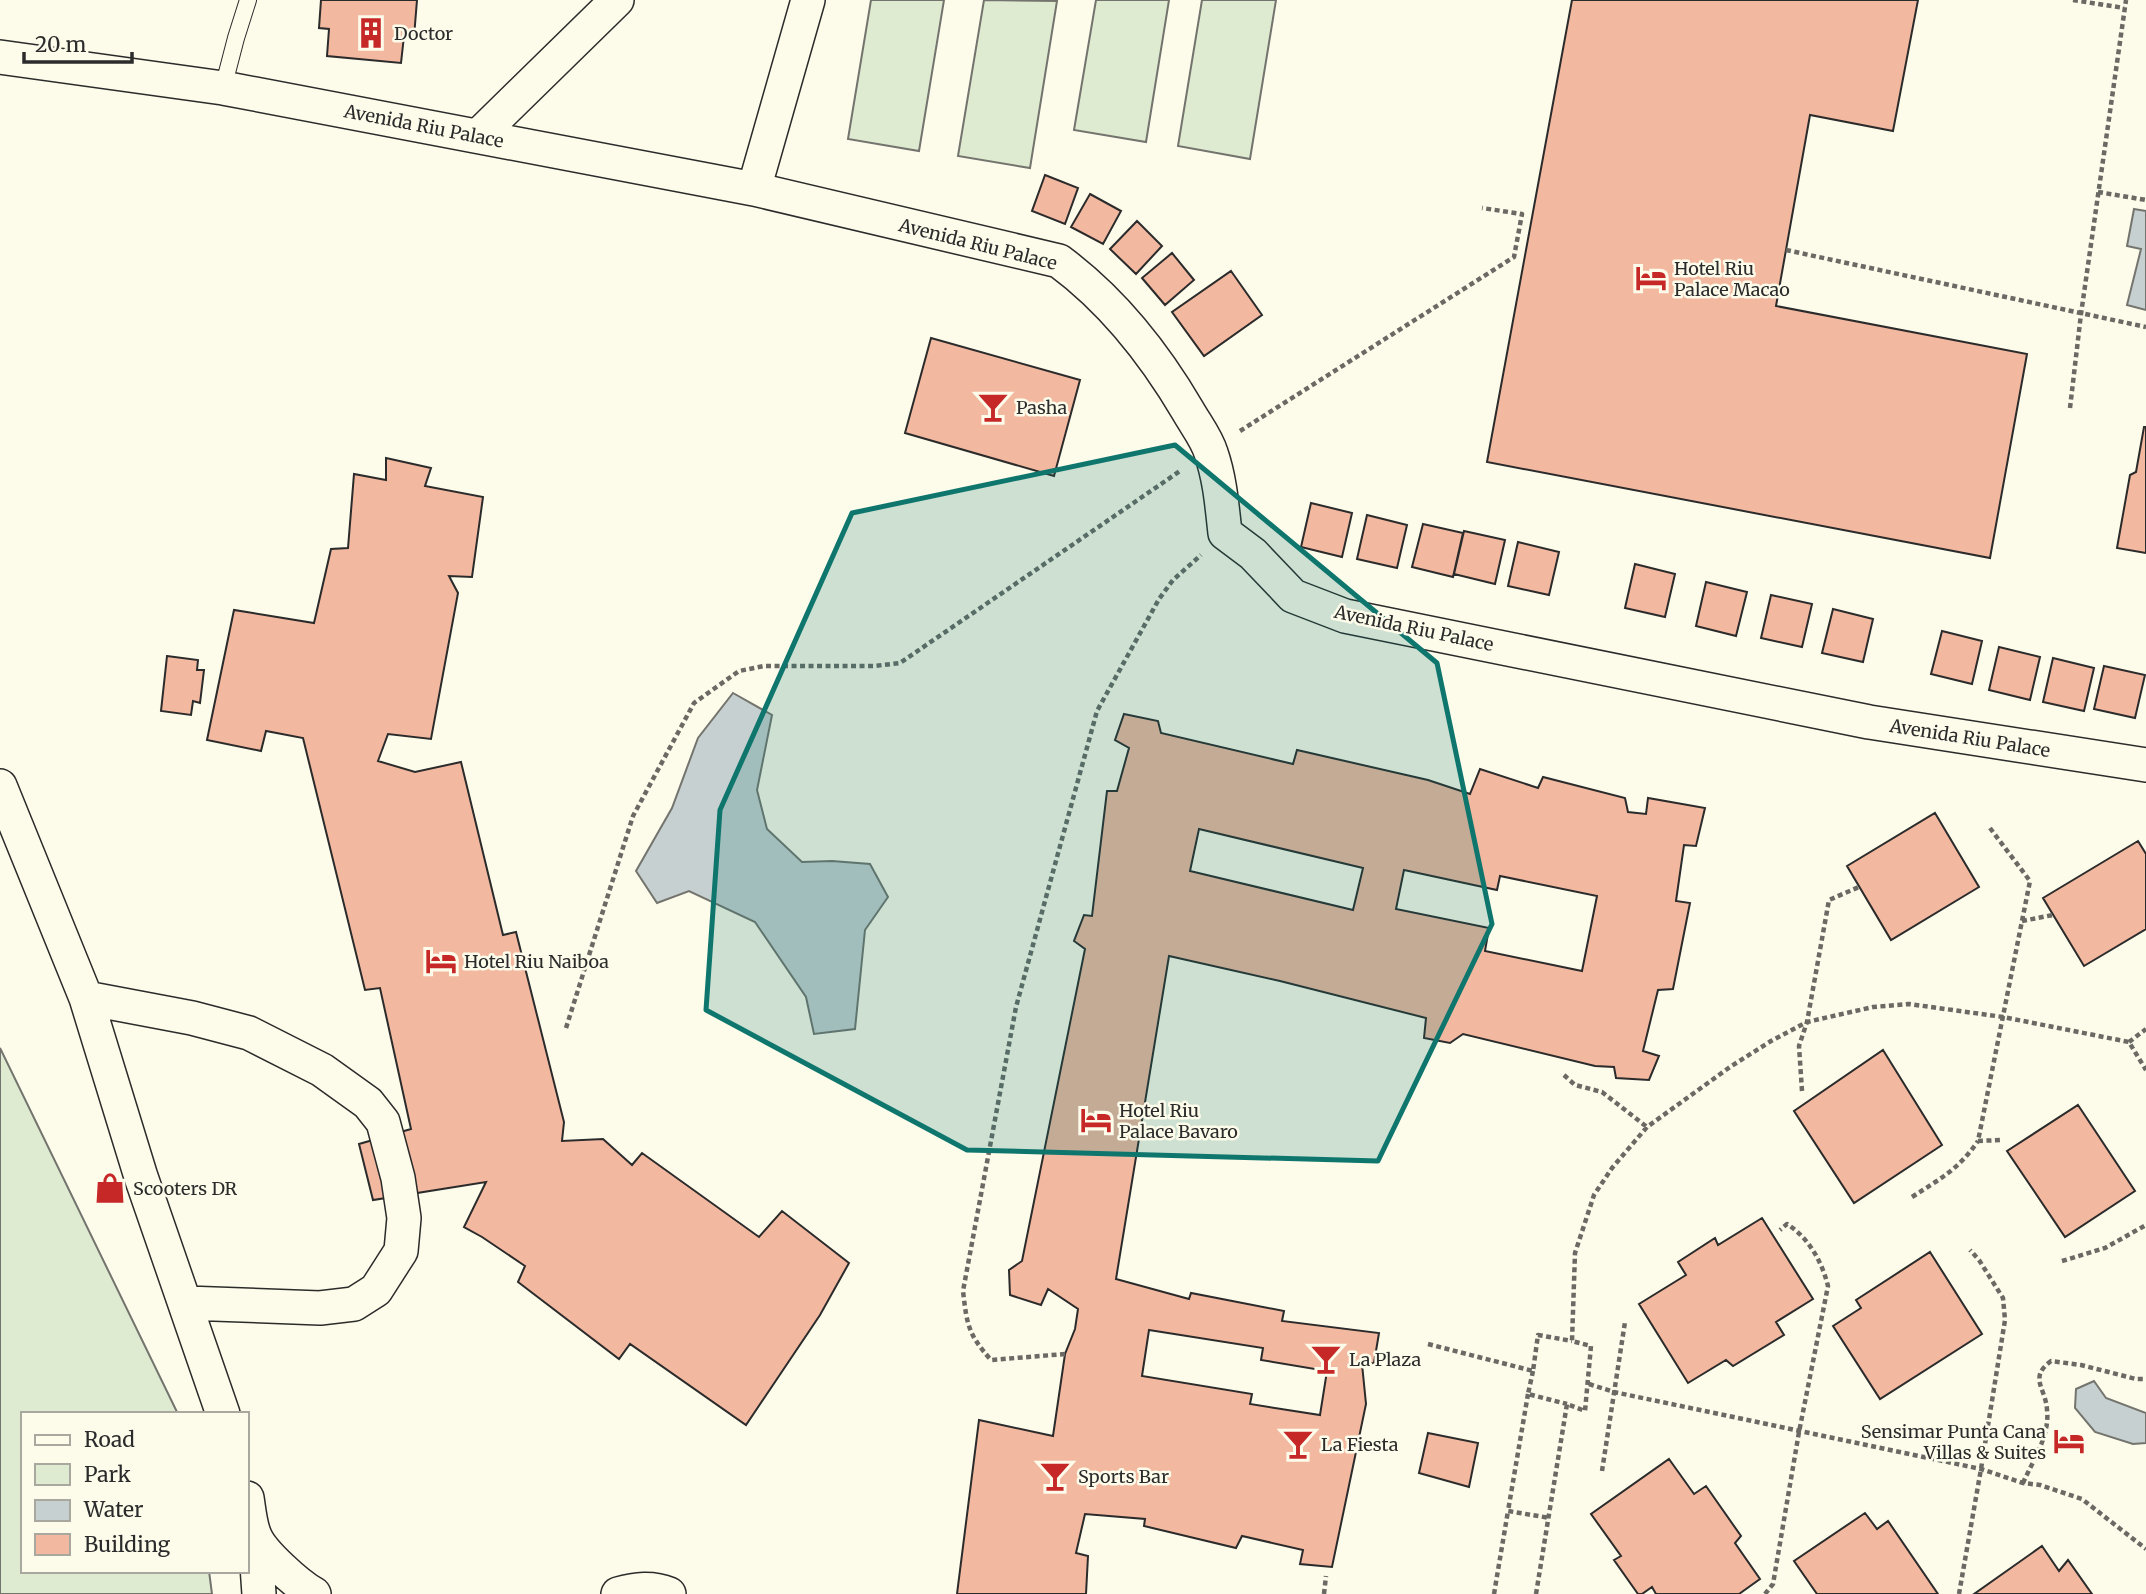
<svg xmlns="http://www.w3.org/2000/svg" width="2146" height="1594" viewBox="0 0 2146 1594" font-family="Merriweather,serif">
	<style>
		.green { fill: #deebd1; stroke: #74746e; stroke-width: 2 }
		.water { fill: #c7d0d0; stroke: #74746e; stroke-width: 2 }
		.building { fill: #f2b8a0; stroke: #2b2b2b; stroke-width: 2; fill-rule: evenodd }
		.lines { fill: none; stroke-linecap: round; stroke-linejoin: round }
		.service-casing { stroke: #2b2b2b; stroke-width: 18 }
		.minor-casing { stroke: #2b2b2b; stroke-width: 36 }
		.path { stroke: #6a6964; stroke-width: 4.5; stroke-dasharray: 5 3.5; stroke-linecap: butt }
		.service { stroke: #fdfbea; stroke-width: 16 }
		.minor { stroke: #fdfbea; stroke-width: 33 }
		.marked { fill: #0f766e; fill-opacity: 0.2; stroke: #0f766e; stroke-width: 5; stroke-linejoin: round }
		.labels { text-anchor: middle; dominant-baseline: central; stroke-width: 5; stroke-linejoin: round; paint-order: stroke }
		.poi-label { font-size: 18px; fill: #2b2b2b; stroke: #fdfbea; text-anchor: start }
		.street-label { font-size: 18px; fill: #2b2b2b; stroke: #fdfbea }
	</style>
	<rect width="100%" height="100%" fill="#fdfbea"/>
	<path class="green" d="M871,0h73l-25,151 -71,-12z
		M984,0l73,1 -27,167 -72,-12z
		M1096,0h73l-23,142 -72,-12z
		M1202,0h74l-26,159 -72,-13z
		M0,1048l178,366h-155v157h186l3,23h-212z"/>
	<path class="water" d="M2134,209l12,2v99l-19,-5 14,-56 -14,-3z
		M733,693l39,22 -15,75 10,39 35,33 30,-1 38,3 18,33 -23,33 -10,99 -41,5 -8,-37 -51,-75 -66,-31 -32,12 -21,-32 36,-63 26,-70z
		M2094,1381l12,17 40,15v30l-13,1 -38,-12 -20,-24 1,-19z"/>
	<path class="building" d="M321,0h96l-3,37 -10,-1 -3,27 -74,-7 2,-27 -10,-1z
		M1572,0h346l-25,131 -83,-16 -34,191 251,48 -37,204 -503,-96z
		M1045,175l33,13 -13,36 -33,-13z
		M1090,194l31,17 -18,33 -32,-17z
		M1137,221l25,25 -26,28 -26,-25z
		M1172,253l22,27 -29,25 -23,-27z
		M1231,271l31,44 -58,41 -32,-44z
		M931,338l149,42 -26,96 -149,-43z
		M2144,427h2v126l-29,-5 13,-73 6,-3z
		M386,458l45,10 -6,18 58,11 -11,80 -23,-1 9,17 -27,146 -43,-5 -10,27 37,11 46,-10 42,173 13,-3 48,190 -2,19 41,-2 29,26 10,-12 117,84 23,-26 67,52 -29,52 -74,110 -116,-81 -11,15 -101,-77 7,-16 -43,-29 -18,-10 22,-45 -113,18 -14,-56 52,-15 -31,-141 -15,2 -62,-252 -37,-7 -5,20 -54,-11 27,-130 80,13 17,-74 17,-1 6,-74 32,6z
		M1311,503l41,10 -10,44 -41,-10z
		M1367,515l40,10 -10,43 -40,-9z
		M1423,524l40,9 -10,44 -41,-10z
		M1464,531l41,9 -10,44 -41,-10z
		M1518,542l41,10 -10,43 -41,-9z
		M1635,564l40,10 -10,43 -40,-9z
		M1706,582l41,10 -11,44 -40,-10z
		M1771,595l41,9 -10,43 -41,-9z
		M1833,609l40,10 -10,43 -41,-9z
		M1942,631l40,10 -10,43 -41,-10z
		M1999,647l41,10 -10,43 -41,-10z
		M167,656l31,4 -1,10h7l-4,33 -7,-2 -2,14 -30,-4z
		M2053,658l41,10 -10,43 -41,-9z
		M2104,666l41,9 -10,43 -41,-9z
		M1124,714l34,7 3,12 132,31 4,-14 131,30 42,14 10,-25 58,19 5,-11 82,21 3,14 18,2 2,-16 57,10 -9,38 -12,-1 -8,56 14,2 -17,86 -15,1 -15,61 16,5 -10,24 -33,-2 -2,-11 -19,-1 -132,-32 -13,9 -26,-5 2,-20 -146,-37 -111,-25 -53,323 73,20 2,-6 93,18 -2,10 97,12 -5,30 -12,1 4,40 -34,163 -32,-3 3,-14 -61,-14 -6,12 -92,-22 1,-7 -60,-5 -9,39 12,3 -2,38h-129l22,-174 74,16 12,-82 10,-25 3,-20 -30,-20 -7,16 -31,-10 -1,-25 13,-9 63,-312 -11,-8 10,-26 8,1 15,-125h10l12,-43 -14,-8zM1199,829l164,39 -10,42 -163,-39zM1404,870l93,20 3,-14 97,20 -15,75 -97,-20 4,-23 -93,-19zM1149,1330l114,18 -2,12 66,11 -7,44 -70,-11 2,-10 -110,-18z
		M1935,813l44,74 -88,53 -44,-74z
		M2138,841l8,13v75l-62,37 -41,-68z
		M1883,1050l59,95 -88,58 -60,-92z
		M2078,1105l57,86 -70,46 -58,-86z
		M1762,1218l51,81 -37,23 8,13 -51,31 -7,-6 -38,23 -49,-79 47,-29 -8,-13 37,-24 3,7z
		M1930,1252l52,82 -102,65 -47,-73 28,-18 -5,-8z
		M1428,1433l50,10 -9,44 -50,-14z
		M1669,1459l25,35 12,-8 35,50 -6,7 25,36 -21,15h-83l-4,-7 -10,7h-4l-24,-34 7,-4 -30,-42z
		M1865,1513l12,16 11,-8 50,73h-121l-23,-33z
		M2042,1546l17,25 9,-11 24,34h-118z"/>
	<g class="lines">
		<defs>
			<path id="service" d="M223,88l13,-50 12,-38"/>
			<path id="minor" d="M0,57l223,31 531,101 305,72c54,40 95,92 129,150 8,14 19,28 23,42 9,26 11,53 14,80l28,21 40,42 52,20 524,106 277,43
				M478,136l139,-136
				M754,189l54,-189
				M0,786l86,212 55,179 82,237
				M86,998l106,20 57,15 73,37 46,33 15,19 15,56 6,40 -3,33 -25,39 -22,14 -34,4 -134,-5
				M247,1498c2,12 3,27 8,38 7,17 43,49 59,58
				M255,1537l4,57
				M618,1594c18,-5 34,-7 51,0"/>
		</defs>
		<use href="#service" class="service-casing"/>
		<use href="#minor" class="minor-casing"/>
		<path class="path" d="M2073,0l51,8
			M2098,192l48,8
			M1786,250l360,77
			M2070,408l11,-94 45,-314
			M1240,431l274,-174 8,-43 -40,-6
			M1990,828l40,53 -52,260 22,-1
			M2022,921l31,-6
			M566,1028l67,-212 61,-113 45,-32 25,-5h110l26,-3 280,-192
			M2129,1042l17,-13
			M1564,1075l11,10 27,7 45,35
			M1802,1091l-3,-45 8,-24 22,-122 30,-13
			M1912,1197c28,-18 47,-28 66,-56
			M2062,1261l43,-13 41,-23
			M1428,1344l105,27 5,-36 34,6
			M1065,1354l-74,6c-23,-26 -24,-35 -28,-69l53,-284 81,-296 62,-112 14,-19 28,-25
			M1533,1371l-5,23 39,10
			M1589,1384l25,8 367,77 42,14 17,2 42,14 64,50
			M1528,1394l-20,117 42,7
			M1602,1471l23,-149
			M2023,1483c10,-23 27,-47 24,-73 -1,-22 -19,-32 4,-49l30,4 55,14h10
			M1324,1594l2,-18
			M1494,1594l14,-83
			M1536,1594l31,-190 18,7 6,-65 -19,-5 3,-88 19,-58 18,-27 35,-41 83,-60 41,-26 36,-19 66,-15 36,-3 94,13 126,25 17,28
			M1765,1594l8,-10 26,-152 29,-146c-6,-24 -19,-48 -41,-62l-7,6
			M1959,1594l22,-125 24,-149 -2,-22 -24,-38 -9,-10"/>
		<use href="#service" class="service"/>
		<use href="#minor" class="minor"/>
	</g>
	<path class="marked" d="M1175,445l262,218 55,261 -114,237 -411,-11 -261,-140 14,-200 132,-297z"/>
	<defs>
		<symbol id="building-bare" viewBox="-9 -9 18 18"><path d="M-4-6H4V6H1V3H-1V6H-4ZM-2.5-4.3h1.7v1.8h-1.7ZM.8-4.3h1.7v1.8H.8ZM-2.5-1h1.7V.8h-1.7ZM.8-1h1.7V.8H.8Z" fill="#c62828" stroke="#fdfbea" stroke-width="2.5" paint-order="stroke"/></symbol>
		<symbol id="hotel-bare" viewBox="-9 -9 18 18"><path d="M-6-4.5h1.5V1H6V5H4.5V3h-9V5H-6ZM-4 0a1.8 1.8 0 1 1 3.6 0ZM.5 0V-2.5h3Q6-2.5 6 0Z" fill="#c62828" stroke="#fdfbea" stroke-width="2.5" paint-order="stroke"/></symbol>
		<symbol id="bar-bare" viewBox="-9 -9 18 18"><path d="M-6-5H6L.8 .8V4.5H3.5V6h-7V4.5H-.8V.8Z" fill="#c62828" stroke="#fdfbea" stroke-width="2.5" paint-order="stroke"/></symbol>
		<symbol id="shop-bare" viewBox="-9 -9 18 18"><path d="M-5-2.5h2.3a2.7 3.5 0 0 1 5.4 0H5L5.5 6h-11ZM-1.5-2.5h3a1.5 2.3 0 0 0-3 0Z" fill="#c62828" stroke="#fdfbea" stroke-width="2.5" paint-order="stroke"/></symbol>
	</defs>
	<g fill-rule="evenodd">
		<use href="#building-bare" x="349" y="11" width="44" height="44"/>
		<use href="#hotel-bare" x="1629" y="256" width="44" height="44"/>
		<use href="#bar-bare" x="971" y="385" width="44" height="44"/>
		<use href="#hotel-bare" x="419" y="939" width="44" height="44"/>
		<use href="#hotel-bare" x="1074" y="1098" width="44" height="44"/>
		<use href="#shop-bare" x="88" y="1166" width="44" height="44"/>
		<use href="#bar-bare" x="1304" y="1337" width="44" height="44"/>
		<use href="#hotel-bare" x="2047" y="1419" width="44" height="44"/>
		<use href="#bar-bare" x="1276" y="1422" width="44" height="44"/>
		<use href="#bar-bare" x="1033" y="1454" width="44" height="44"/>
	</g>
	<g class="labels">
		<g class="poi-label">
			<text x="394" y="33">Doctor</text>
			<text x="1674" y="268">Hotel Riu<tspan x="1674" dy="21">Palace Macao</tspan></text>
			<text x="1016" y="407">Pasha</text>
			<text x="464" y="961">Hotel Riu Naiboa</text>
			<text x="1119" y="1110">Hotel Riu<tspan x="1119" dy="21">Palace Bavaro</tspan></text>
			<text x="133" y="1188">Scooters DR</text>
			<text x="1349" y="1359">La Plaza</text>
			<text x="2046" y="1431" text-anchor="end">Sensimar Punta Cana<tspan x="2046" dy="21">Villas &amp; Suites</tspan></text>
			<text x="1321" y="1444">La Fiesta</text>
			<text x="1078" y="1476">Sports Bar</text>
		</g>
		<g class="street-label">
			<text transform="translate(424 126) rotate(11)">Avenida Riu Palace</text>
			<text transform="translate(978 244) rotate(14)">Avenida Riu Palace</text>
			<text transform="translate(1414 628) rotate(12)">Avenida Riu Palace</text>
			<text transform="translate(1970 738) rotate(9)">Avenida Riu Palace</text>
		</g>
	</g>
	<rect x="21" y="1412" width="228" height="161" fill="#fdfbea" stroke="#a9a89e" stroke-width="2"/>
	<rect x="35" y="1435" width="35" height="10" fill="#fdfbea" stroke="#a9a89e" stroke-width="2"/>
	<text x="84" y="1447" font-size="21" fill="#2b2b2b">Road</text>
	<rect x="35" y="1464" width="35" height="21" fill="#deebd1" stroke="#a9a89e" stroke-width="2"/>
	<text x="84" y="1482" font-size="21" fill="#2b2b2b">Park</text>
	<rect x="35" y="1500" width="35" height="21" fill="#c7d0d0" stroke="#a9a89e" stroke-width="2"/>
	<text x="84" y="1517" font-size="21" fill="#2b2b2b">Water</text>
	<rect x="35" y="1534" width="35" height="21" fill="#f2b8a0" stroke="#a9a89e" stroke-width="2"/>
	<text x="84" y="1552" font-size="21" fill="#2b2b2b">Building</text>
	<path d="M24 52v10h108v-10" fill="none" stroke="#2b2b2b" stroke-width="3.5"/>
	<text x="35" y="52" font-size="21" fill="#2b2b2b" stroke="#fdfbea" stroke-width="5" paint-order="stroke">20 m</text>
</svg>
